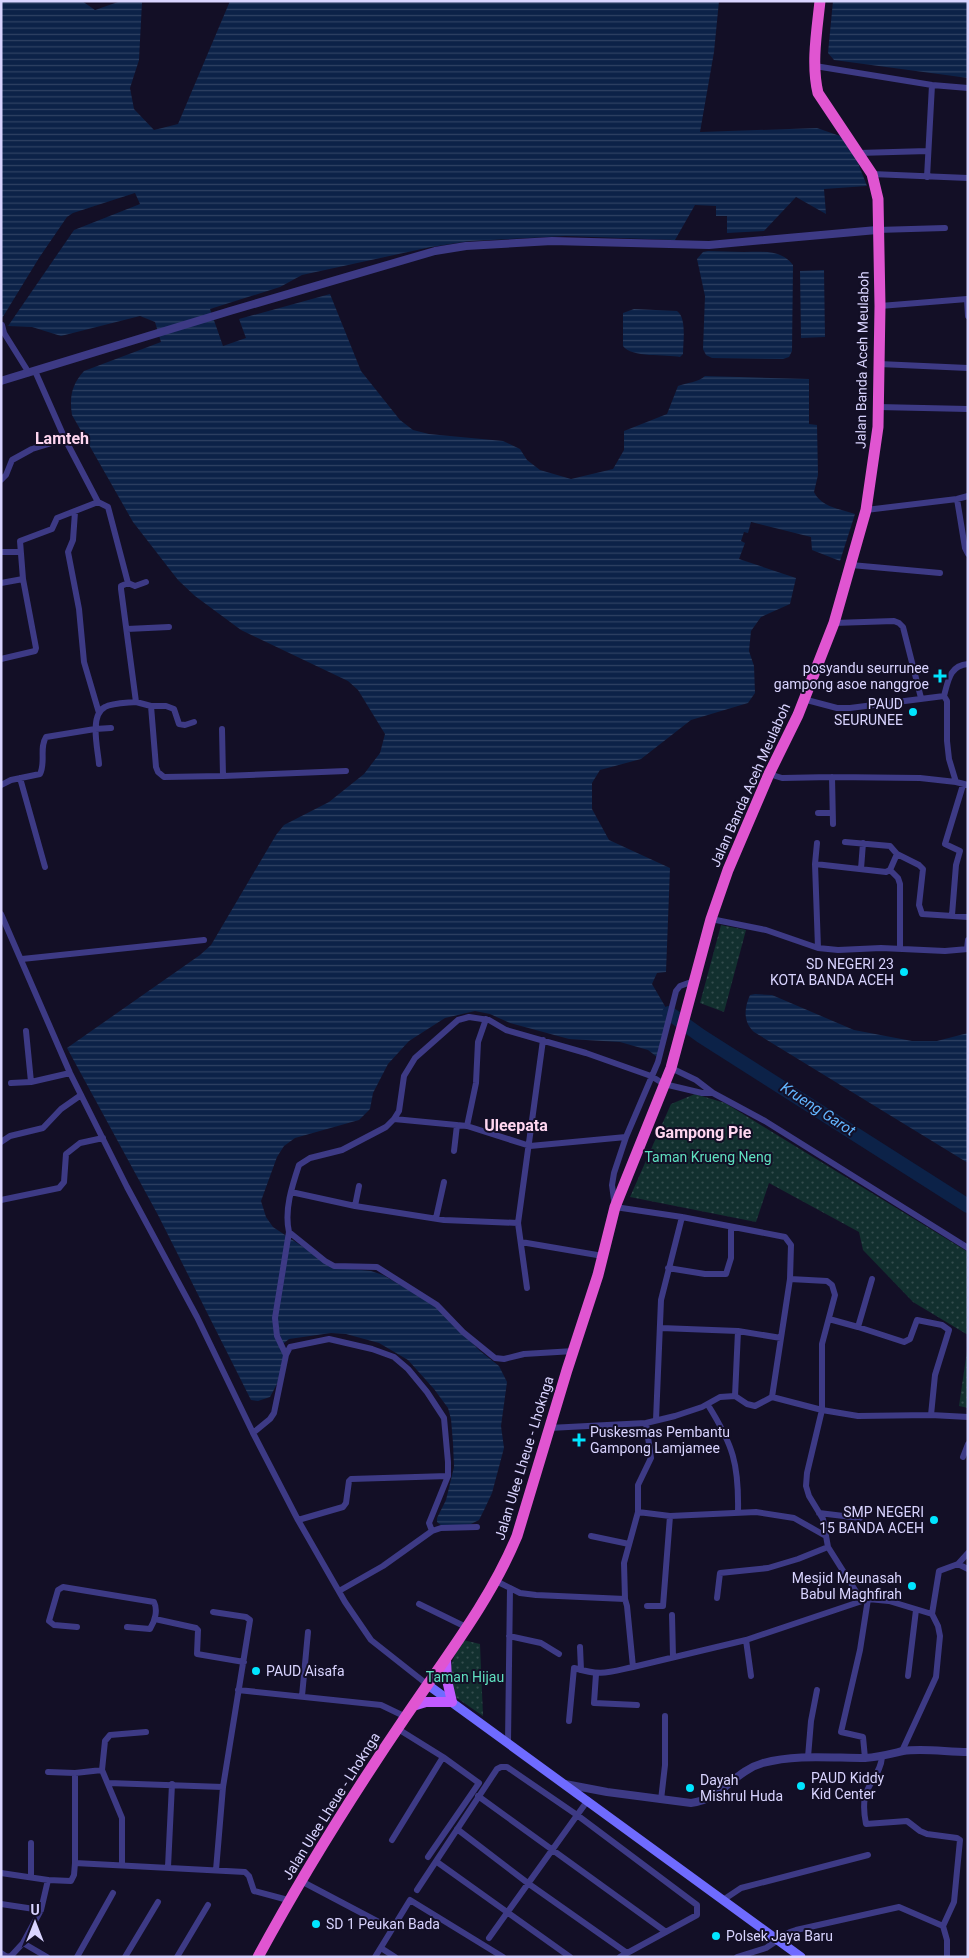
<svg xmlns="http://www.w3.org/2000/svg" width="969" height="1958" viewBox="0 0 969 1958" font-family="Roboto,sans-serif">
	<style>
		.grass { fill: url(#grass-dots) }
		.water { fill: url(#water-rules) }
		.pier { fill: #130f26 }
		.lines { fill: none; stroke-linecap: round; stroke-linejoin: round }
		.river { stroke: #0c2248; stroke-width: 14 }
		.minor { stroke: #3d3a85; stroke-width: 6 }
		.tertiary { stroke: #3d3a85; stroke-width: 8 }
		.secondary { stroke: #6f6bff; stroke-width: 9 }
		.primary { stroke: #c25bff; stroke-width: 10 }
		.trunk { stroke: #e055d1; stroke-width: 11 }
		.poi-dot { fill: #00e5ff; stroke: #130f26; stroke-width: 2 }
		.labels { text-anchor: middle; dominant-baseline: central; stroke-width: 4; stroke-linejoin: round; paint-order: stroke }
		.street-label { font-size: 14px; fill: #d9d4ff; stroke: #130f26 }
		.poi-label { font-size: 14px; fill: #d9d4ff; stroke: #130f26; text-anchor: start }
		.park-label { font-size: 14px; fill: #5fe0c0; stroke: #130f26 }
		.water-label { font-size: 15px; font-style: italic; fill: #62b6ff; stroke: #130f26 }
		.quarter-label { font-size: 16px; font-weight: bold; fill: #ffd6f0; stroke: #130f26 }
	</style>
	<defs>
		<pattern id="grass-dots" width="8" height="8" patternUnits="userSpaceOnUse" patternTransform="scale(1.25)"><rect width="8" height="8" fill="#12302f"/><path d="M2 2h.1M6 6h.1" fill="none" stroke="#344d4e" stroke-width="1.8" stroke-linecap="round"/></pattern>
		<pattern id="water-rules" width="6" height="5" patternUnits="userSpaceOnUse" patternTransform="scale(1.25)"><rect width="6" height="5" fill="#0c2248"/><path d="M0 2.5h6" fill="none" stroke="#2f4163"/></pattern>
	</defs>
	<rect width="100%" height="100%" fill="#130f26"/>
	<path class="grass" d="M721,925l25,5 -22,82 -24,-9z
		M695,1094l30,9 243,149v83l-55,-33 -50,-52 -4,-18 -90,-49 -13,39 -126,-25 41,-93z
		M968,1344v64l-9,-2z
		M463,1640l17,4 3,72 -29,-20 -5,-25 10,-27z"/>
	<path class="water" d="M1,1h81l13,9 23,-8h24l-3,58 -9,28 4,21 20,21 24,-6 52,-123h489l-5,51 -14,80 117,-4 23,8 15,19 12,31 -43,3 2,25 -30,-17 -32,34 -37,2v-17h-11v-10l-21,-1 -20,35 -109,-4 -96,5 -39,6 -129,28 -22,12 -70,22 13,37 23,-8 -7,-19 91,-25 31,77 39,49 13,10 16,4 74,7 17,8 7,11 13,10 31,9 42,-10 11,-19v-19l43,-17 11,-28c8,-3 21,-4 27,-10l104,3v45l8,1 1,50 -4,17c7,15 26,17 41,22l-15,47 -28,-11 -1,-13 -60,-15 -3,11 -4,-1 -3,9 4,2 -6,16 57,19 -6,26 -29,13 -10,14 -2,20 5,15 1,27 -7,10 -57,17 -50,39 -41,11 -8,13v26l17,31 61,28 -4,104 -9,1 -5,11 17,29 -12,44 -9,-7 -28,-8 -51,-3 -59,-16 -20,-9 -15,-3 -30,7 -36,23 -21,23 -15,29 -3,16 -11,11 -64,18 -11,8 -7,11 -16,44 5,16 7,10 60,40 38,4 12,4 41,24 17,12 39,40 19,15 8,16 -6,44 3,22 -12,45 -7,15 -6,12 -8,4 -22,3 -7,-1 -5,-4v-4l9,-18 8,-33 -1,-24 -2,-24 -3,-11 -14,-19 -26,-29 -29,-17 -33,-9 -15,-1 -42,6 -5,4 -1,17 -5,22 -8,15 -12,4 -7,-1 -93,-185 -91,-167 133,-93 11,-10 65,-110 8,-10 45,-23 35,-28 16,-21 5,-19 -27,-44 -10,-9 -107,-51 -46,-34 -17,-16 -45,-58 -61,-107c-3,-18 0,-31 12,-44l77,-29 -6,-20 -15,-6 -79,20 -29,-9 -24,-1 -7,-6z
		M833,1h135v77l-134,-18 -6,-7z
		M708,251c12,0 24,1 36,1 18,0 37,-3 49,13l-1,86 -3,6 -6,2 -71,-1 -6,-3 -3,-6 2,-53 -8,-37 6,-7z
		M824,270l1,67 -24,1 -1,-67z
		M634,309l43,2c10,7 6,31 6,43l-3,3c-14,-3 -49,1 -57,-11v-33z
		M755,994l17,1 82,35 58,11h25l31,-8v130l-214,-131c-11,-10 -10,-24 -4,-37z"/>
	<path class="pier" d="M135,193l5,11 -66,26 -66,96 -7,-6 38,-62 28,-41 6,-4z"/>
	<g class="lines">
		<path class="river" d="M669,1013l32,23 267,170"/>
		<path class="minor" d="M815,66l117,19 36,3
			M858,153l70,-2
			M872,174l96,4
			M927,177l5,-92
			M877,230l68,-2
			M880,306l87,-7 1,17
			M2,325l2,8 25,40
			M879,364l89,4
			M35,371l30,68 33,63 10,5 20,76 -7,3v3l15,113c-9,1 -24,1 -31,5 -16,8 -7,43 -6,57
			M878,407l90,2
			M1,480l5,-5 6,-15 20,-11 33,-10
			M957,499l8,49 3,6
			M866,510l91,-11 11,-3
			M75,512l-2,28 -5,12 11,57 5,53 15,51
			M1,552h19
			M851,565l89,8
			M23,579l-3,-38 32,-12 5,-11 41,-16
			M1,583l22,-4 13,69 -1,3 -34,8
			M128,583l7,3 11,-4
			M834,623l60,-2 5,2 4,4 18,71
			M127,629l42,-2
			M944,696c4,-15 6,-31 24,-32
			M803,699l34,9h13l94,-12 3,5v40l2,18 7,23
			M136,702l15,4h15l8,3 5,15 6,1 9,-3
			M151,706l5,61 2,5 6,5 59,-1 123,-5
			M222,729l1,47
			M769,774l13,4 50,-1 88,1 36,4 12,3
			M832,777l1,47
			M20,778l25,89
			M1,785l10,-5 29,-6c6,-12 -1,-26 6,-37l49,-8 16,-1
			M818,813h14
			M845,842l45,4 7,8 22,11 4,4 -4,36 3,9 46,3
			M817,843l-2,21 3,84
			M815,864l71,8 4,-2 7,-16
			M861,869l2,-26
			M890,870l8,8 2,6v65
			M1,914l69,159 57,114 70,130 56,116 45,87 47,82 26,38 57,45
			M952,915l4,-50 4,-14 -15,-7 18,-59
			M711,919l55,11 52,18 20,2 43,-2 64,3 23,-2
			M967,949l1,-9
			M22,959l182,-19
			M694,981l-14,5 -4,5 -18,71 -32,75 -12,36 -2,12 3,22 67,10 103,20 6,8 -1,34 -18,118
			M26,1031l5,51
			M671,1068l25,12 17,13 52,28 203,127
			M11,1083l20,-1 39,-9
			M394,1119l73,7 63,20 96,-9
			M467,1126l9,-43 2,-41 8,-23
			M1,1142l9,-6 33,-8 18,-19 20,-14
			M454,1151l3,-26
			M291,1192l64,14 89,14 74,3
			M1,1200l58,-12 5,-6 2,-28 14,-11 23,-5
			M355,1206l4,-20
			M436,1218l8,-36
			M521,1242l82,14
			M668,1268l37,6h21l5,-16v-31
			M790,1279l37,2 5,4 3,10 -13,49v66l-15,63 -1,13 3,10 14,23 5,28 29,46 11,6 21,2 43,13
			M527,1288l-9,-65 25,-183
			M829,1319l29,8 46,15 6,-3 7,-19 25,5 7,5 -14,45 -4,40
			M858,1327l14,-48
			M661,1328l77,3
			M574,1351l-50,3 -20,5 -9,-1 -32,-26 -26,-27 -49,-31 -11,-7 -43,-1 -9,-5 -36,-29c-5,-22 3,-46 10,-67l11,-7 32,-8 44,-23 8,-8 5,-8 5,-35 11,-18 43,-38 11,-3 20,3 17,10 80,23 65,23 13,8 38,9h11
			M286,1355l-9,-19 -2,-18 14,-86
			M735,1396l3,-65 43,7
			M708,1405c25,40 31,59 30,107
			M656,1420l5,-120 21,-83
			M646,1423l5,35 -13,27v27l32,4 86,-4 38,6 30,17
			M549,1428l97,-5 29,-7 27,-9 18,-10 15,-1 12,8 8,2 17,-9 50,13 36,6 73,-1 37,2
			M253,1433l17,-14 4,-6 12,-58 4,-8 39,-8 43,10 22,8 14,12 19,23 17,26 4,44v14l-19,47 3,8 9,-3 36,-1
			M963,1457l5,-13
			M819,1513l41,5
			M298,1520l45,-13 3,-4 3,-22 2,-2 97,-3
			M591,1536l38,8
			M958,1564l10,5
			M496,1581l24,12 16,2 89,4 2,7 6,61 113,-27 122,-41 -8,51 -19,82 22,5 2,21
			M339,1591l44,-25 49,-35
			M717,1598l3,-25 48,-5 30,-9 30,-12
			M625,1599l-1,-36 14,-51
			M419,1604l47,23
			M647,1606h16l7,-90
			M213,1612l33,5 4,3 -27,167 -7,83
			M672,1615l1,42
			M155,1619l41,9 2,2 -1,24 47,8
			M77,1627l-23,-2 -5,-4 9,-31 5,-3 91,15c4,8 1,19 -4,27l-23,-2
			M509,1636l32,7 18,11
			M746,1640l5,36
			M580,1647l1,23
			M596,1674l-2,29 43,2
			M908,1676l8,-66
			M238,1690l143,15 25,12
			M302,1696l6,-64
			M569,1721l5,-53c27,8 32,5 59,-1
			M398,1729l45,28 36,26 -51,74
			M508,1742l2,-154
			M902,1751l34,-74 4,-41 -2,-10 -6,-12 7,-43 19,-7 10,-11
			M808,1757l3,-36 6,-31
			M882,1757c-1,14 -10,22 -15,34 -4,9 -3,23 -1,33l41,-3 13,10 7,3 30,4 3,2 -6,62 -11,24 4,14v17
			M48,1772l27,1 27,-3
			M108,1783l115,4
			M478,1796l188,136
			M661,1800l4,-35v-49
			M457,1829l72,55 98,69
			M392,1840l51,-83
			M31,1843v34
			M437,1862l133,95
			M75,1863l170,9 4,4 5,15 34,9
			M122,1864v-46l-20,-48 3,-29 5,-6 36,-3
			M168,1867l4,-83
			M1,1873l47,7 23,1 3,-6 1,-12v-90
			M301,1881l91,48
			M417,1890l80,-121 4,-2h6l70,48 120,90v10l-77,42
			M723,1900l18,-12 127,-33
			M1,1904l40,6
			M489,1938l99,-138
			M23,1943l24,14
			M381,1948l14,9
			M1,1953l6,4 4,-1 12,-13 18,-33 7,-30
			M77,1957l36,-64
			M125,1957l33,-55
			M177,1957l31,-52
			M375,1957l35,-57 93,57
			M737,1957l29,-9 24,-16 6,-2 103,-23 44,19"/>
		<path class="tertiary" d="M1,381l229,-70 205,-60 31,-5 86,-5 157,4 168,-15
			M565,1784l42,8 84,11c30,-3 43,-32 72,-40 33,-9 68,-5 102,-5 14,-1 25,-4 38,-7 20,-3 44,1 65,1"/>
		<path class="secondary" d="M428,1685l373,272"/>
		<path class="primary" d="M413,1706l13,-4h26l-5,-22 -1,-20"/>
		<path class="trunk" d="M258,1957c45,-83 95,-163 148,-241 39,-58 84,-115 111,-180l50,-166 31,-95 17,-68 56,-139 40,-149 17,-49 41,-96 29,-59 36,-92 32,-113 12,-83 2,-121 -2,-107 -6,-25 -54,-81c-7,-29 -1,-63 2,-92"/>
	</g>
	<g class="poi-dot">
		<path d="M937.5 668.5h5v5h5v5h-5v5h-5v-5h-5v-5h5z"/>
		<circle cx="913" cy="712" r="5"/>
		<circle cx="904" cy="972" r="5"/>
		<path d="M576.5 1432.5h5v5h5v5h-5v5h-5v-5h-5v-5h5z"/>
		<circle cx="934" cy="1520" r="5"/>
		<circle cx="912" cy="1586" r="5"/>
		<circle cx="256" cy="1671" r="5"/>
		<circle cx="801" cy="1786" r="5"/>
		<circle cx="690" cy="1788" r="5"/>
		<circle cx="316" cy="1924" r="5"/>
		<circle cx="716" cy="1936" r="5"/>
	</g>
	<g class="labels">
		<g class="street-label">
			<text transform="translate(862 360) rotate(-89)">Jalan Banda Aceh Meulaboh</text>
			<text transform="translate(750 785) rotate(-66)">Jalan Banda Aceh Meulaboh</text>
			<text transform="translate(524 1458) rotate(-73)">Jalan Ulee Lheue - Lhoknga</text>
			<text transform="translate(331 1806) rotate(-58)">Jalan Ulee Lheue - Lhoknga</text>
		</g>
		<g class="poi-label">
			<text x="929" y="668" text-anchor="end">posyandu seurrunee<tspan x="929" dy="16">gampong asoe nanggroe</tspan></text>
			<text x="903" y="704" text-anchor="end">PAUD<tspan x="903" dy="16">SEURUNEE</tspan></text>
			<text x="894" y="964" text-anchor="end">SD NEGERI 23<tspan x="894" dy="16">KOTA BANDA ACEH</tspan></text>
			<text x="590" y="1432">Puskesmas Pembantu<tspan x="590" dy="16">Gampong Lamjamee</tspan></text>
			<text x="924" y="1512" text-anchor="end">SMP NEGERI<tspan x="924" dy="16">15 BANDA ACEH</tspan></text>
			<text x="902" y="1578" text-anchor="end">Mesjid Meunasah<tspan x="902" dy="16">Babul Maghfirah</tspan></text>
			<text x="266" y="1671">PAUD Aisafa</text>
			<text x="811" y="1778">PAUD Kiddy<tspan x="811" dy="16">Kid Center</tspan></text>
			<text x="700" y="1780">Dayah<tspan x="700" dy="16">Mishrul Huda</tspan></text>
			<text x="326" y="1924">SD 1 Peukan Bada</text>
			<text x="726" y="1936">Polsek Jaya Baru</text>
		</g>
		<g class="park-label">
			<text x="708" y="1157">Taman Krueng Neng</text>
			<text x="465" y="1677">Taman Hijau</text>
		</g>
		<g class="water-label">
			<text transform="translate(818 1109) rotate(33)">Krueng Garot</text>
		</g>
		<g class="quarter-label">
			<text x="62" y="438">Lamteh</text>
			<text x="516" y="1125">Uleepata</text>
			<text x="703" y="1132">Gampong Pie</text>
		</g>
	</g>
	<rect width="969" height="1958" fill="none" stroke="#d9d4ff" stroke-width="5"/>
	<g transform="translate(35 1923)" stroke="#130f26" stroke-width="4" paint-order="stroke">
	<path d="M0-4L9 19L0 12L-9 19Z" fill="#d9d4ff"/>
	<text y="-8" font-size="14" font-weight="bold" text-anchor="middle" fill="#d9d4ff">U</text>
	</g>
</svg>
